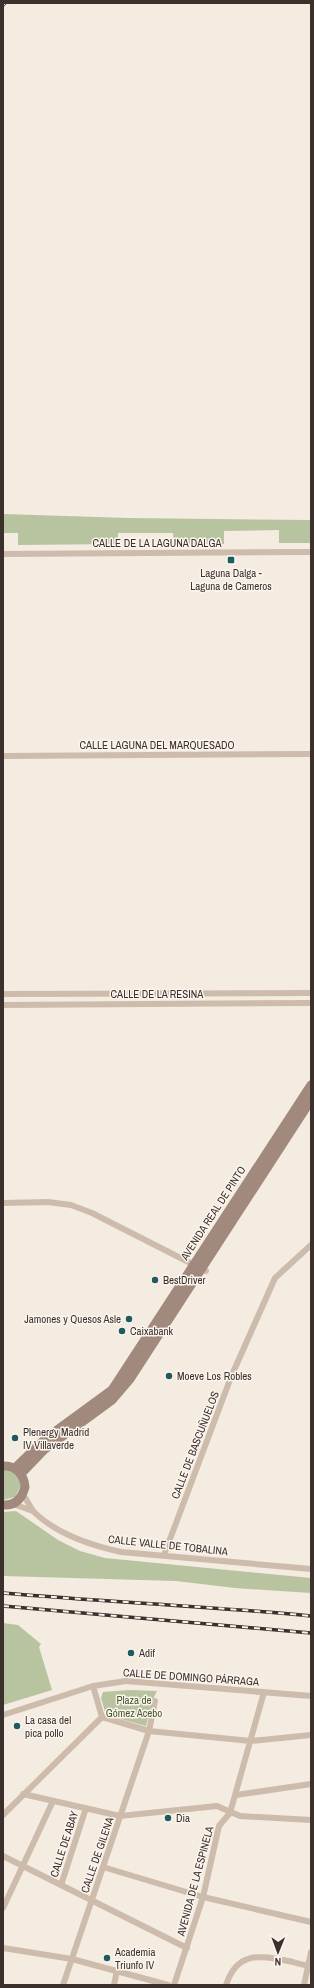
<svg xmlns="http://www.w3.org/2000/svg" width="314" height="1988" viewBox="0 0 314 1988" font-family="'Archivo Narrow',sans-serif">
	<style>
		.green { fill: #b8c4a0 }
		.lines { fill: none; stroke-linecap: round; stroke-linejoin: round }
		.minor { stroke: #cdbbac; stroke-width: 6 }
		.secondary { stroke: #a18a7d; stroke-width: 9 }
		.rail-casing { stroke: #3b302b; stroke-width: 3.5 }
		.rail { stroke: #fbf5ee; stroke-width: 2; stroke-dasharray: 6; stroke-linecap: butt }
		.poi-dot { fill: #1f5a5e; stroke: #fbf5ee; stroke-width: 1.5 }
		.labels { text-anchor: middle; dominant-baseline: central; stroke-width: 3; stroke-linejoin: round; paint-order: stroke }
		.street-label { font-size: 11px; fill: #3b302b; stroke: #fbf5ee }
		.poi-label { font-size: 11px; fill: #3b302b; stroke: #fbf5ee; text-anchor: start }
		.park-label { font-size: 11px; fill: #4a5a2e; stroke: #fbf5ee }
	</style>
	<rect width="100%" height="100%" fill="#f4ebe1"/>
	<path class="green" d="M3,514l125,4 183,2v23h-32v-13l-55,1v13h-50l-1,-11h-55v11l-100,1v-12h-15z
		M3,1469l13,4 5,12 -6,12 -12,3z
		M16,1511l42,29 22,11 25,7 206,20v15l-76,-5 -59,-7 -173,-5v-64z
		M3,1623l15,2 23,19 -2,3 13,43 -49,15z
		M129,1690l28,1 -4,8 -7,27 -40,-11 -5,-17 2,-6z"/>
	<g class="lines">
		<path class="minor" d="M3,554l308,-2
			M3,756l308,-2
			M3,994l308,-1
			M3,1005l308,-2
			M3,1203l45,-1 23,3 21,8 114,58
			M13,1504l20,7 -10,-17
			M33,1511c23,23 56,34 88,41l190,17
			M164,1555l67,-178 44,-99 36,-33
			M93,1686l9,31
			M3,1715l90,-29 33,-5 185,15
			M102,1717l47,14 102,10 60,-6
			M23,1794l97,22 97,-10 23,10 71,4
			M236,1795l75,-11
			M3,1815l99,-98
			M3,1856l184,92
			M103,1867l100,30 108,25
			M61,1885l25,-77
			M3,1908l50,-107
			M3,1948l69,11 96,26
			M63,1985l86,-254 6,-30
			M114,1985l3,-15
			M174,1985l29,-88 16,-71 11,-13 34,-121
			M226,1985c12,-36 36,-29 67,-23 6,2 12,4 18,3
			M304,1985l7,-33"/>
		<path class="secondary" d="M3,1466c13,-1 21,9 22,21 -3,11 -9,19 -22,18
			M15,1468l30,-29 67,-49 199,-305
			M21,1474l24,-25 67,-49 18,-21 181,-279"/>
		<defs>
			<path id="rail" d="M3,5l2,-2
				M3,1593c103,9 205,13 308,23
				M3,1606l308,27"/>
		</defs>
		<use href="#rail" class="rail-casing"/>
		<use href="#rail" class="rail"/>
	</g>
	<g class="poi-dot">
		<rect x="227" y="556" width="8" height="8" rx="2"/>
		<circle cx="155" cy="1280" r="4"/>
		<circle cx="129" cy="1319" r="4"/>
		<circle cx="122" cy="1331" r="4"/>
		<circle cx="169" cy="1376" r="4"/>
		<circle cx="15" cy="1438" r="4"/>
		<circle cx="131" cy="1653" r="4"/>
		<circle cx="17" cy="1726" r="4"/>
		<circle cx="168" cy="1818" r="4"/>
		<circle cx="107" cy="1958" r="4"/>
	</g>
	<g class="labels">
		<g class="street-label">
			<text x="157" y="543">CALLE DE LA LAGUNA DALGA</text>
			<text x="157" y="745">CALLE LAGUNA DEL MARQUESADO</text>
			<text x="157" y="994">CALLE DE LA RESINA</text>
			<text transform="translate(213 1213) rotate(-57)">AVENIDA REAL DE PINTO</text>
			<text transform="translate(195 1445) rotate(-69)">CALLE DE BASCUÑUELOS</text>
			<text transform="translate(168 1545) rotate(6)">CALLE VALLE DE TOBALINA</text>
			<text transform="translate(191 1677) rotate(4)">CALLE DE DOMINGO PÁRRAGA</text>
			<text transform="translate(64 1844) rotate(-72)">CALLE DE ABAY</text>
			<text transform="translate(97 1855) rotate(-71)">CALLE DE GILENA</text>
			<text transform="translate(195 1881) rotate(-75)">AVENIDA DE LA ESPINELA</text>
		</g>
		<g class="poi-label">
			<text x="231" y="573" text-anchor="middle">Laguna Dalga -<tspan x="231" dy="13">Laguna de Cameros</tspan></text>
			<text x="163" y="1280">BestDriver</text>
			<text x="121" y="1319" text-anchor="end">Jamones y Quesos Asle</text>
			<text x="130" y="1331">Caixabank</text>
			<text x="177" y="1376">Moeve Los Robles</text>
			<text x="23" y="1432">Plenergy Madrid<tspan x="23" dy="13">IV Villaverde</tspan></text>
			<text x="139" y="1653">Adif</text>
			<text x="25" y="1720">La casa del<tspan x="25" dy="13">pica pollo</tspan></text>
			<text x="176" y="1818">Dia</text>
			<text x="115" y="1952">Academia<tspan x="115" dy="13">Triunfo IV</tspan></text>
		</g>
		<g class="park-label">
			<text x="134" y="1700">Plaza de<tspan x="134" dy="13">Gómez Acebo</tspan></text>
		</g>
	</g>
	<rect width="314" height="1988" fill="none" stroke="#3b302b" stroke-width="8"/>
	<g transform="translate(278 1952) rotate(181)" stroke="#fbf5ee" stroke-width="3" paint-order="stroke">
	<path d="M0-3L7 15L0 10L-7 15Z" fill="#3b302b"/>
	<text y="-6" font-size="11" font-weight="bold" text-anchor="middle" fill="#3b302b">N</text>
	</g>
</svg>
